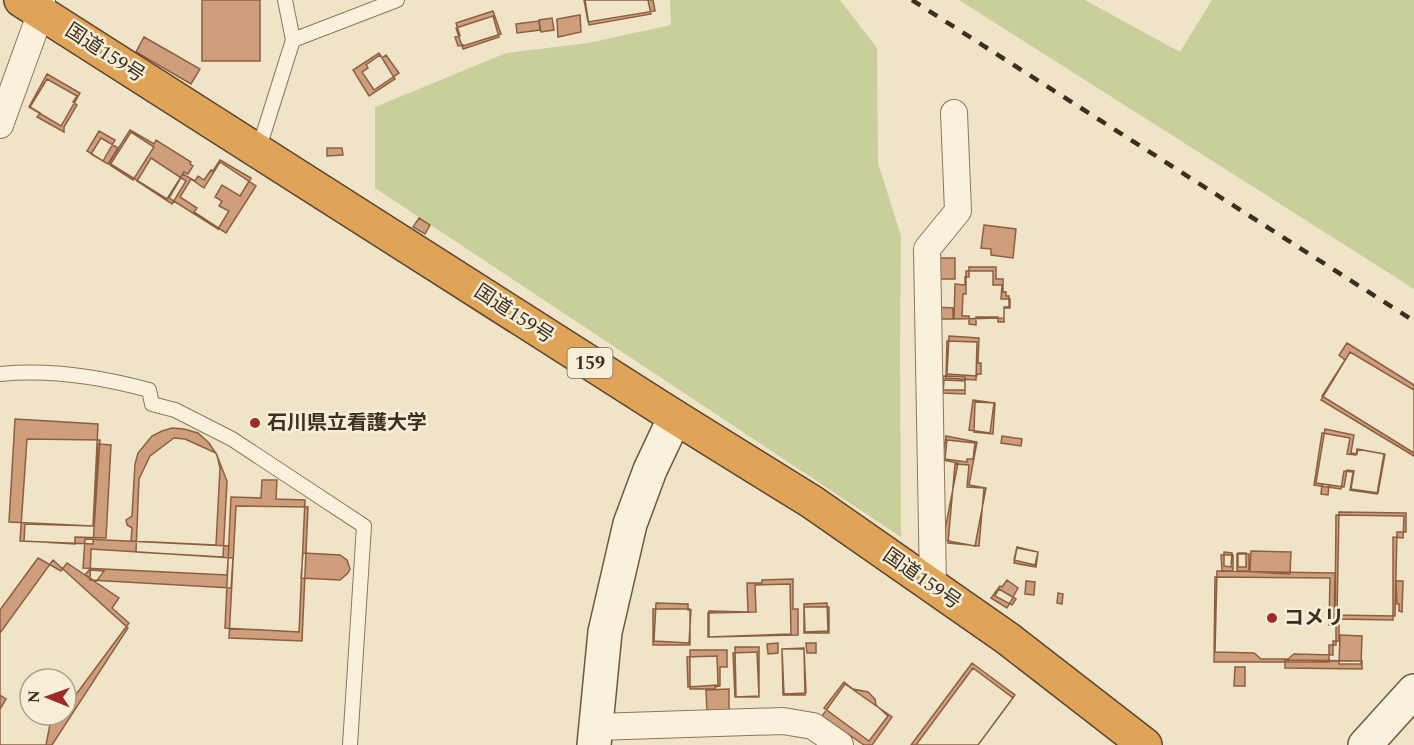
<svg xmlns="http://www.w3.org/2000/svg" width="1414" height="745" viewBox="0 0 1414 745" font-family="Spectral,'Noto Sans JP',serif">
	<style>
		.green { fill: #c9cf9b }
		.building { fill: #cf9f7d; stroke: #8d5f41; stroke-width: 1.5; fill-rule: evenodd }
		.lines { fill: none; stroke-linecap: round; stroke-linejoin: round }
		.lane-casing { stroke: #8d765c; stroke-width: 16 }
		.street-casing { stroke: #8d765c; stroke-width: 28 }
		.secondary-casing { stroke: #6f573f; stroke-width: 36 }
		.highway-casing { stroke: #5b4430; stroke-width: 36 }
		.lane { stroke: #faf1dc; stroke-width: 14 }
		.street { stroke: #faf1dc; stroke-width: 26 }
		.secondary { stroke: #faf1dc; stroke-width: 33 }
		.highway { stroke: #e0a458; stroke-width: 33 }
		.rail { stroke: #3d2e20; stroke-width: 4.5; stroke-dasharray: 10 10; stroke-linecap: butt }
		.poi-dot { fill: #9e2a2b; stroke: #f7eed8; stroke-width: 2 }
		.labels { text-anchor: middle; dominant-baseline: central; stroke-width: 5; stroke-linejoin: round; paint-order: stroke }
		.shield { fill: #f7eed8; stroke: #756857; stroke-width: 1.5 }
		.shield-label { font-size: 18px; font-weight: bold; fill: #3d2e20 }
		.street-label { font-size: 20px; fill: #3d2e20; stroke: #f7eed8 }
		.poi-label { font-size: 20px; font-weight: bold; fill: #3d2e20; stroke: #f7eed8; text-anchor: start }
	</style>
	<rect width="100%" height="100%" fill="#f0e4c8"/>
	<path class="green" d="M670,0h170l37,48 1,115 23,73 -1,113 1,188 -526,-349v-81l131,-54 82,-10 83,-18z
		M959,0h126l95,52 32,-52h202v289z"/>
	<path class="building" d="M202,0h58v61h-58z
		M584,0h69l2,11 -67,11z
		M585,0h63l3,14 -62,11z
		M493,11l8,23 -38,12v-1l-5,1 -3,-9 5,-1 -4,-13z
		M580,15l1,17 -23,5 -1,-18z
		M493,16l6,21 -36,12 -7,-21z
		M552,18l2,12 -13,2 -2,-12z
		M539,21l1,9 -23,3 -1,-9z
		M144,37l56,32 -9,15 -55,-32z
		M379,53l16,26 -26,17 -16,-26z
		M380,55l2,3 4,-3 13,18 -25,17 -12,-18 6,-4 -2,-3z
		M47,74l33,19 -19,33 -32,-19z
		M47,79l30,17 -4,6 4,3 -13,22v5l-27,-15 3,-4 -10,-6z
		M130,130l24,14 2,-4 35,22 -1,2 3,2 -5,8 -4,-2 -17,27 -58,-36z
		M99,131l16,9 -12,21 -16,-10z
		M131,132l23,15 -21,33 -23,-15z
		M101,138l17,10 -10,16 -17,-10z
		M327,148h15l1,7 -16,1z
		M151,158l35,23 -14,23 -35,-23z
		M220,160l31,18 -11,18 -18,-11 -7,12 7,4 -3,5 10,5 -11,18 -49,-31 14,-24 12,7 3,-5 6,4 7,-10 2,1z
		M220,162l36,24 -30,47 -32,-21 3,-4 -17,-11 11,-18 13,9z
		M419,218l11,7 -5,9 -12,-7z
		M984,225l32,4 -3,29 -22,-3v-6l-10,-1z
		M940,258h15v21h-16z
		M969,267h27v12h7v13h3v4h3v11h-5v11l-50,1 1,-35 10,1v-8h4z
		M966,271h27v14h9l-1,14h9v9h-6v14h-6v-5h-22v8l-7,-1v-8h-7l1,-22h3z
		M936,307l17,1v11h-17z
		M949,336l30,2 -1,25h3v11h-4v2l-30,-2z
		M947,341l30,1 -1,38 -30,-2z
		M1347,343l67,42v68l-92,-57 23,-36 -6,-5z
		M1350,352l64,38v66l-93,-56z
		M943,376l22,1v13h-23z
		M944,380l21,1v13l-22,-1z
		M973,400l21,3 -4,30 -21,-3z
		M975,402l20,1 -2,31 -19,-2z
		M15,419l83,5 -5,102 -84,-4z
		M172,428l12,1 14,4 11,10 8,12 3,13 -4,77 -85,-4 1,-13 -5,-3 -1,-5 6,-4 3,-52 3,-11 14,-17 10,-5z
		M1325,429l29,6 -3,18 6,1 1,-5 27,5 -7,39 -27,-4 3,-18 -7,-1 -3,17 -28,-4z
		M1322,433l28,5 -3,16 9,1 1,-6 27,5 -7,40 -27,-4 3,-18 -9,-1 -3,18 -27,-4z
		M946,436l31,6 -8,43 17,3 -11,58 -32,-6 15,-77 -16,-3z
		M1002,436l20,3 -1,7 -20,-3z
		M174,438l11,1 31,14 11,28 -4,76 -87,-5 3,-73 11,-23z
		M27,439l73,1 -7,104 -73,-3z
		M947,440l28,3 -2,16h-6v3l-22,-3z
		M98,444l13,1 -5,93 -31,-1v7l-51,-3 1,-17 69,2z
		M955,464l14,1 -2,22 17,1 -5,58 -31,-3z
		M262,480h15l-1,19 29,1 -6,132 -74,-4 6,-131 30,1z
		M1322,484l7,1 -1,10 -7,-1z
		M236,506l72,1 -6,134 -73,-3z
		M1339,512l67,1v19h-9l-2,84 -58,-1z
		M1336,515l68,1 -1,22 -10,-1v83l-58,-1z
		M85,539l144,7 -2,29 -144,-7z
		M1017,547l21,5 -3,13 -21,-5z
		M1017,548l21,4 -2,15 -22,-4z
		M91,549l142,9 -2,30 -141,-8z
		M1251,551l40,1 -1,22 -40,-2z
		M1224,552l8,1 -1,14 -7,-1z
		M303,553l37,2 7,5 3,9 -2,4 -8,7 -39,-2z
		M1238,553h8v14h-8z
		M1237,554h12v17h-12z
		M1221,555h12v16h-11z
		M38,558l23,13 6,-8 52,35 -7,10 17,15 -63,85v-29h-36v36h31l-4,5 -7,4 -4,21h-46v-135z
		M53,560l75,68 -76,117h-52v-36l6,-10 -6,-4v-62zM30,679h36v36h-36z
		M89,570l15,1 -8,11 -11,-7z
		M1217,571l118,2 -1,47h5v21h-6v14l-39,-1 -6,5h-27l-7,-6 -39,-1z
		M1215,577l115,1 -1,47h7v20h-7v17h-115z
		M793,579v30h5v26l-89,2v-26l39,1 -1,-29h15v-3z
		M1007,580l11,8 -11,20 -16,-10 9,-12 2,1z
		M1026,581l9,1 -1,13 -9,-1z
		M1396,581h7l-1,31 -3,-1v-7h-2z
		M790,584l1,50 -83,3v-24l48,-1 -1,-27z
		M999,589l17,10 -4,6 -17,-9z
		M1058,593l5,1 -1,10 -5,-1z
		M656,603l32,1v6h3l-2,33 -35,-2z
		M827,603l1,28 -23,1 -1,-28z
		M804,607h25v26h-25z
		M653,609h37v36h-37z
		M1340,635l22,1 -1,28h-22z
		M778,643v10l-10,1 -1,-10z
		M806,643h10v10h-9z
		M735,647h24v50h-23z
		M804,648l2,45 -22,1 -2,-45z
		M782,649h22l1,46h-22z
		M690,650h37v17h-7v19l-5,1v2h-25z
		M757,652l2,44 -24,1 -2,-44z
		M717,656l1,29 -30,2 -1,-30z
		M1285,660l77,1v8l-77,-1z
		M972,663l43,32 -37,50h-67z
		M1235,667h10v19h-11z
		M973,668l40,30 -35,47h-62z
		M844,682l9,7 15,3 7,7 1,6 12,11 -19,25 -45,-33z
		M845,684l47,33 -20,28h-8l-42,-29z
		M729,689v22l-22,1 -1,-22z"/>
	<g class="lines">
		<defs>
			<path id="lane" d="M285,0l8,40
				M258,151l35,-111 104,-40
				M0,374c49,-5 101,3 149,16l3,14 23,6 57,29 132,87 -14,219"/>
			<path id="street" d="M0,125l41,-113 1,-12
				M933,586l-6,-337 31,-38 -4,-98
				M596,727l187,-6 30,5 27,19"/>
			<path id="secondary" d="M594,745l11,-113 25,-108 20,-54 25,-53
				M1365,745l49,-54"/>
			<path id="highway" d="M21,0l654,417 137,85 195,136 138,107"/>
		</defs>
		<use href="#lane" class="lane-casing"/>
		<use href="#street" class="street-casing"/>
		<use href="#secondary" class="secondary-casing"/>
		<use href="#highway" class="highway-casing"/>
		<use href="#lane" class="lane"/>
		<use href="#street" class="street"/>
		<use href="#secondary" class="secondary"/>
		<use href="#highway" class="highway"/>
		<path class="rail" d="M912,0l502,321"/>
	</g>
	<g class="poi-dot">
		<circle cx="255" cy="423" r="6"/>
		<circle cx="1272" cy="618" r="6"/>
	</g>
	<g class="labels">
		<rect class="shield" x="567.5" y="348" width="45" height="30" rx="4.5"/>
		<g class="shield-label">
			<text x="590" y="363">159</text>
		</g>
		<g class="street-label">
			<text transform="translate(105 53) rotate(33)">国道159号</text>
			<text transform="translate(514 314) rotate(33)">国道159号</text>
			<text transform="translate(922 579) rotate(35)">国道159号</text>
		</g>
		<g class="poi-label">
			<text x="267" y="423">石川県立看護大学</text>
			<text x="1284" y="618">コメリ</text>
		</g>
	</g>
	<g transform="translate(48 697) rotate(271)"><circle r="28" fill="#f7eed8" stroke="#ada18e" stroke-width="1.5"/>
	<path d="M0-4.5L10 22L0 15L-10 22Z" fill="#9e2a2b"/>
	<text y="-9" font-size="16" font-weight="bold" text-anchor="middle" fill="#3d2e20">N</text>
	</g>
</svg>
